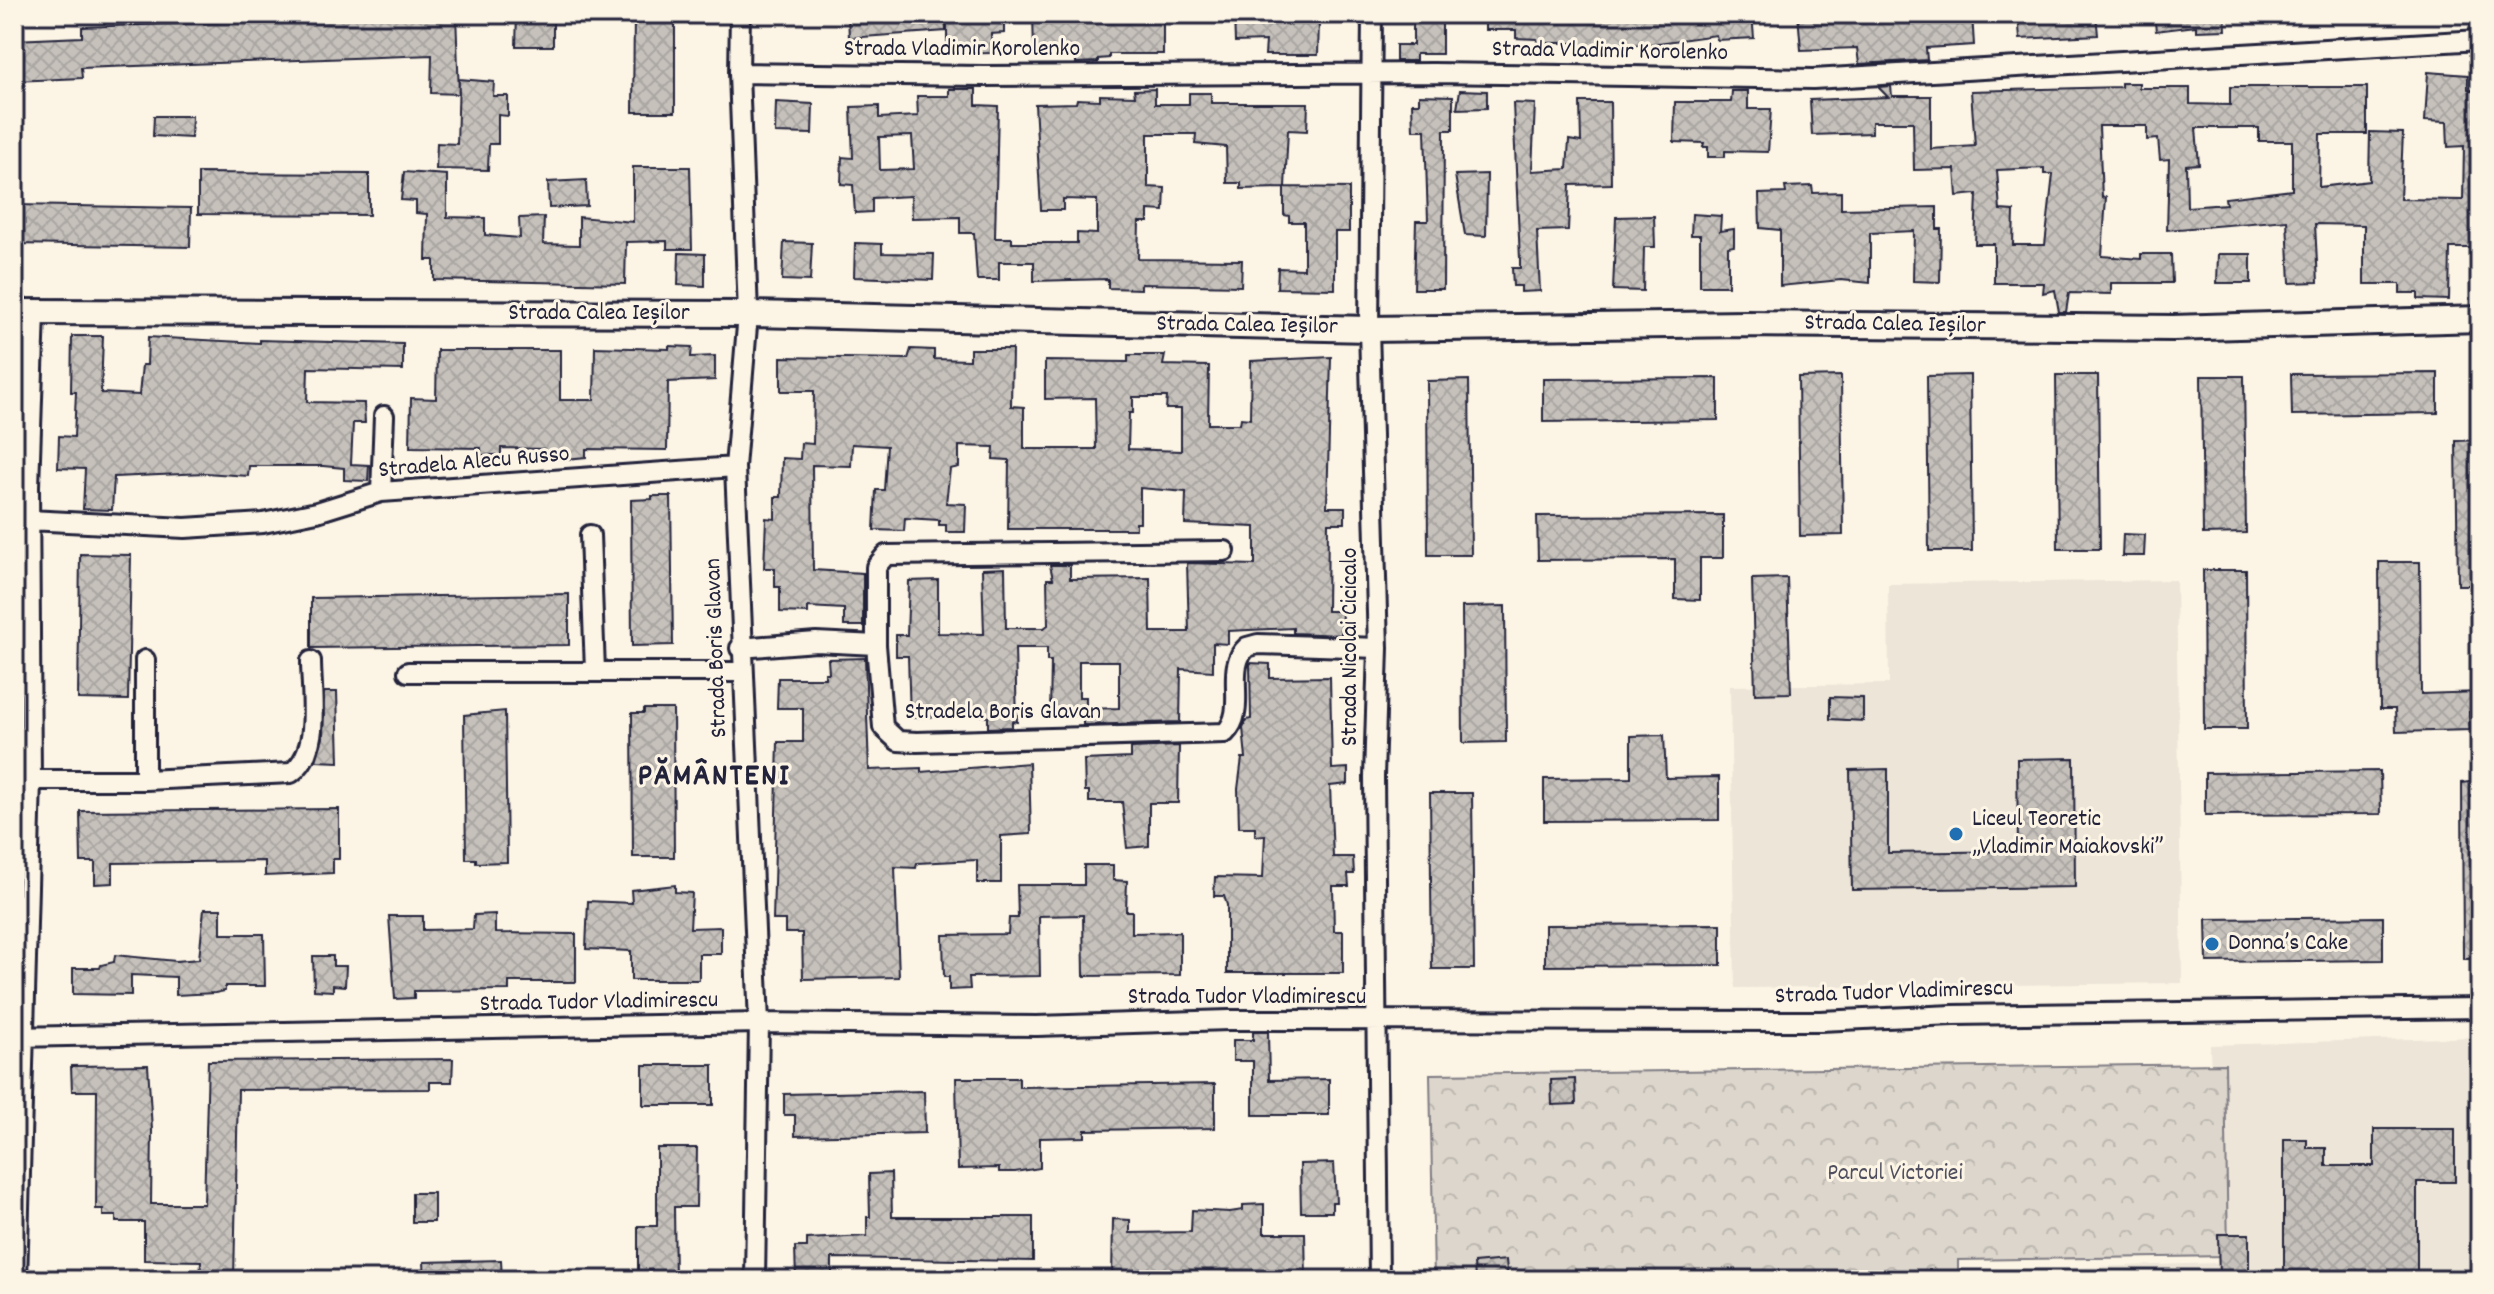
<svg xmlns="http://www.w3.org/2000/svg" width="2494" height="1294" viewBox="0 0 2494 1294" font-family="Dekko,sans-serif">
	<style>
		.built { fill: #ece5d8 }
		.park { fill: url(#park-crowns); stroke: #7f7c84; stroke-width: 2 }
		.building { fill: url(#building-cross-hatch); stroke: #22223b; stroke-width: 2; fill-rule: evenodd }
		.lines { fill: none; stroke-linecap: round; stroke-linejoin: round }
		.minor-casing { stroke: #22223b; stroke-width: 24 }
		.tertiary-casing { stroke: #22223b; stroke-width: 30 }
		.minor { stroke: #fcf5e5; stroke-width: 18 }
		.tertiary { stroke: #fcf5e5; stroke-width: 24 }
		.poi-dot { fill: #1f6fb2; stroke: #fcf5e5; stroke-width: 3 }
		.labels { text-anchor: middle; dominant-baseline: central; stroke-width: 6; stroke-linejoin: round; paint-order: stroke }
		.street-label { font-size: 24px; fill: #22223b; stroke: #fcf5e5 }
		.poi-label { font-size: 24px; fill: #22223b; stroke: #fcf5e5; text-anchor: start }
		.park-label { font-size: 24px; fill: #504f5f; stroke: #fcf5e5 }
		.district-label { font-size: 32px; font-weight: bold; letter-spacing: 2px; fill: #22223b; stroke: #fcf5e5 }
	</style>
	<defs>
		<pattern id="park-crowns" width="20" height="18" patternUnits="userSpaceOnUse" patternTransform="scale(2)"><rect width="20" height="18" fill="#dcd6cc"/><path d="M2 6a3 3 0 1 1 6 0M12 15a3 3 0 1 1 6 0" fill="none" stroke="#bcb7b0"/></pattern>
		<pattern id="building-cross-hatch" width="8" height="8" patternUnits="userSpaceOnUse" patternTransform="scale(2)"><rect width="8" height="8" fill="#c6c1bb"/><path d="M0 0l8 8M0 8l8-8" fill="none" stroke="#aaa6a2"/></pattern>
	</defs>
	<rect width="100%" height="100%" fill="#fcf5e5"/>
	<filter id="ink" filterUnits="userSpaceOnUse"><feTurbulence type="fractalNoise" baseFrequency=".0125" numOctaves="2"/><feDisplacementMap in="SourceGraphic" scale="16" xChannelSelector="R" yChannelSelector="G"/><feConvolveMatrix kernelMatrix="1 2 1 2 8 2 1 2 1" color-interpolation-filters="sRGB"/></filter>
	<g filter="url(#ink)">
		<path class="built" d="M2176,580l6,403 -447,5 -5,-302 159,-2 -1,-100z
			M2480,1037v243h-482l-1,-10 220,-7 -7,-218z"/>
		<path class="park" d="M2225,1064l3,192 -270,4v20h-524l-4,-206z"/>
		<path class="building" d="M443,14h13l3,80 -28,-1 1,-38 -351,13 1,10 -68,3v-41l68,-3v-10z
			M517,14h36v32h-37z
			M634,14h41v98h-42z
			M848,14h97l1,17 -97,7z
			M1033,14l130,1v39h-54v4l-11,1v3l-22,1v-13l-42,2z
			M1234,14h62v8h23l-1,33h-53l1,-14 -31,1z
			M1422,14h20v40h-26v7h-20v-16h17v-22h9z
			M1485,14h267l2,24 -37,2 -1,-5 -72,10 -34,-1v10h-31l-1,-11h-41v-4l-21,-1v-8h-31z
			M1798,14h111l1,8 62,-8 2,31 -48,3 1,12 -68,4 -2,-16 -56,2z
			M2018,14h78l2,21 -78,4z
			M2154,14h71l1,16 -30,1v-5l-40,5z
			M1004,15v18l-13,1v19l-44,1v-38z
			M2428,72l40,3v14l12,3v156h-30l-1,52 -31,-1v-6h-18v-9h-36v-59l-49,-1 3,58 -28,1 -3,-63 -120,10 2,-71 -9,1 -2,-21 -11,1v-14h-48l3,72 4,-1 -4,59 39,3v-5h30l1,29h-61v11l-42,-1 -3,19h-7l-4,-22 -12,3 1,-10h-50v-39h-19l2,-50 -20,2 -2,-27 -41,1 -1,-48h-41v11l-60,2 -2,-35 78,-3 -10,-10 13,-1 1,10h39v53l44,-3 -4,-55 150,-4v-4h18v5h51v16l40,1v-18h137v47h-47l-1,53 50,-6 1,-49 33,1 -3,66 63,1 1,-54 -16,1 -1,-25 -22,-1zM2196,128h63v13h33v49l-67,8 1,6 -39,3 -1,-42 13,-1zM2044,168v6h9l-8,71h-32l1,-34 -14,-1 -3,-40z
			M459,79l35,3 -1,14h15v20l-10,-1v29h-9l-1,26 -52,-1 1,-26 20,1z
			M949,89h27v16l22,1 -3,132h17v5h65v-10l20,1v-34l-34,-1v11h-22l-6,-106 41,-1 1,-4 23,1v-5l35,1 -1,-6 21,-1v15h34v-11h22v10h97l-1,28 -19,-1 -3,57 64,1v44h-14v57l-58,-1 1,-20 26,1v-47h-15v-6l-5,-1v-27l-43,1v-6h-14l-1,-36 -31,-3 1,-10h-48v53l17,1 -1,23 -16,-1v12h-9l-1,37 104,1 -1,26 -100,-2v5l-33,-1v-9l-74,2v-19h-35v18h-22l-3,-47h-14v-16l-48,1 -1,-22 -39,2v14l-17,1 -2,-28 -12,-1 1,-27 11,1 -2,-51 28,-1v12l39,-2 -1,-20h32zM912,136l2,33 -34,1 -1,-33z
			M1460,90l27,1v17l-30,1z
			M1732,91h16v18h23l-3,43 -43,-1v6h-17v-10h-5l1,-4 -30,-1 1,-40h56z
			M1419,95l34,1v34h-9l-1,159h-29l2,-68h12l-3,-91h-12l-1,-27h7z
			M776,102l37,2 -1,30 -37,-1z
			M1580,102h30l1,82 -41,1 -2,45 -31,1 3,60 -19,1v-6h-8l-1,-18h8v-8l-7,-157 22,1 -3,67 35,-2 2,-29 12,2z
			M154,116h38l-1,22 -38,-2z
			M633,167h57l2,82h-25v-8l-41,1 -1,42 -191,-4v-20h-8l1,-46 -11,-1v-12l-15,-1 3,-28 43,3v42l38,1v17l35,3 -1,-20 25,-1 -1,27 36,1v-28l54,5z
			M198,173l171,1v41l-171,-1z
			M1487,174l-1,62 -21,-1 -10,-60z
			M586,180l1,26 -38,2 -1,-26z
			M1812,186l1,7 28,-1v17l96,-2v22h4l-1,53 -27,-1 1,-50 -44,2v50l-29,-3 -61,6v-56l-20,-2 -1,-34 27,-1 -1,-6z
			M14,205l177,3 -1,39 -176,-3z
			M1692,214l29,2 -1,15 14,-2v17l-6,1v39h-28v-51h-9z
			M1654,216l1,31h-11l-1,44 -30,-1 3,-73z
			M784,242l28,1 -2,38 -28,-1z
			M855,243l27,1v9l52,1 -1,26 -79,-3z
			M679,253l26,1v32l-27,-1z
			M2218,254h33v29h-34z
			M72,336h31l-2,57 38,2 3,-30h5l1,-28 112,6v-3l143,4v26l-95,-2 -1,34 57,1 1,20h-12l-2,41 18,1 -1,16 -24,-1v-12l-21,-2h-74l-1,10 -43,-3 -91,4 -2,33 -29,-1 2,-40 -27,-1 1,-32 15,1 2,-45h-5z
			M669,346l23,1 -1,10 24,-1v24l-47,2 -1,68 -81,-1v8l-20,2h-22v-10l-43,-1v7h-20v-7l-71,-1 1,-49 25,1 1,-49h123v50h34l1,-53 74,2z
			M911,349l23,1v9l36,1v-11h42l-1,57 13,1v42h72l-1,-51 -50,1v-38l83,1v-7h37l-2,10 46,1 -1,58h32l1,-6 9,1 1,-58 80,-4 -4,150h18v16h-17l-1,88h15l-1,24 -48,-2v-5l-65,3v13l-15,-1v28l-32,-2 -1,53 -97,3v-9h-33l1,-55h-4v-13h-32l2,74 -5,-1v6l-24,1v-11l-14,-3 -64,4 -2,-62h-12v-21h11l2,-54 29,-1v53l46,1 -2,-65 23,-1 1,60h38l4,-3 -1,-46h6l-3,-14h20v14l80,-1 1,54h38l-2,-69 68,2v-38l-70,-3 1,-32 -46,-4v35h-4v6h-128l1,-69 -16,-1 1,-12 -35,-1v21l-9,2 -4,34 20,1 -1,28h-19v-7h-7v-5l-34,-2 -1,13 -30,-1 2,-40h8l3,-44 -35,-2 -1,22 -39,-1 1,105 50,3v53h-19v-17l-36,-2v6l-28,-1v-25h-5v-19h-11l2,-50 9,1v-22h6l1,-39 18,1 1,-16 12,1 1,-53h-33v-34l127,2zM1133,397h34l-1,12h15v42l-53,-2 1,-36h4zM1079,661h40v47l-33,1v-12h-7z
			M2438,373v40l-146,2 -1,-41z
			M1970,375l2,176h-43l-2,-175z
			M2056,375h42l2,174h-42z
			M1841,376l2,159 -43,1 -2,-159z
			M2201,376h43l2,157 -43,1z
			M1718,378v42l-175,2v-43z
			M1469,380l2,175h-43l-1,-174z
			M2480,440v145h-22l-2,-144z
			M652,496h19l2,149 -41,1 -1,-146 21,-1z
			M1723,515v43h-23v42l-25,-1v-40l-137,1 -1,-44z
			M2123,534l22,1 -1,21h-22z
			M80,554l51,1 -3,145 -50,-1z
			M2379,562h41l1,132 59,-2v20h-11l1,18 -74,2 -1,-23h-15z
			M2203,570h43l1,159h-43z
			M1787,578l4,115 -36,1 -3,-115z
			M569,594v51l-258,3v-50z
			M1505,606l1,136 -43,1 -1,-136z
			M865,658l4,112 52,-2v4l108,-9 2,71 -30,2v47h-24v-23l-60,3 -1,5 -21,-1 4,110 -96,2 -1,-46h-17v-13h-12l5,-178h25v-34h-26l1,-30h47v-5h4l-1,-14z
			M1250,663l20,1v14l60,-1 2,92 16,-1v16l-18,2 3,71h20l1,17h-6l1,12h-16l1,45h9v42h-116v-68l-3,-9h-10l1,-19 48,1 2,-43 -10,1v-9h-16l-1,-38 4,-31h4l-3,-30 3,-8 5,-1z
			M324,692h13l2,70 -23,-1 7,-23z
			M1830,697l33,1v23l-33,-2z
			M644,709h29l1,148h-41l-1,-144h12z
			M505,711l2,151 -31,1v-4h-10l-2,-144z
			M1664,735l2,43 53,-1v43l-175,1v-42l87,-1v-42z
			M1179,746l-1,57h-29v43l-22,2 -5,-46h-33v-11h-4l-1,-31 47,-2v-10z
			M2074,758l1,129 -223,3 -2,-120 38,-1v84l130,-2 -1,-92z
			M2380,771l1,43 -176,1v-42z
			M2470,782h10v177h-17l-1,-176z
			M1430,793h42l2,176h-42z
			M339,809v50h-6v14l-68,3v-15l-152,2v20l-18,1v-22h-14l-1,-51z
			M1084,865h29v15l14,1 -1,30h6v22l48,-1v43l-96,1 -1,-61 -44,1 1,60 -71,1 1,12 -21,1v-13h-5l-1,-42 65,-1 1,-16h9l-1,-33h67z
			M675,885v7l17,1 -2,35 31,-1v27h-22v26h-68v-29l-45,-2 2,-48 44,2 -1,-13z
			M204,909h17v25h43l1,52h-40v5l-10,2 -39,2v-18l-45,-2v20l-58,-1v-26h27l1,-3 13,-3 1,-7 61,6 23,-2z
			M495,914v19l81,1v48h-67v8l-95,1v7l-19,1 -6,-83h34v14l50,-1 1,-14z
			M2383,917v43l-176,2 -1,-43z
			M1721,924v41l-176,1v-41z
			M313,956h20v10h13l-1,20 -12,-1v6l-19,-1z
			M1253,1032h15l1,48 60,-1v36h-76v-54h-20v-21h20z
			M453,1059l-1,23h-22v7l-192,1 -4,190h-34l1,-19 -57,-1v-38h-28v-6h-13v-7h-7l1,-118h-25l-1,-25 77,-1 4,65 -1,74h53l4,-143z
			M643,1065h70v40h-70z
			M956,1078h63v9l196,-3v44l-130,2v7l-45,1v30l-25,4h-16v-4l-41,1z
			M1575,1079l1,25 -24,1 -1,-25z
			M924,1091l1,42 -130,3v-21h-11v-21z
			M2374,1129h81v53h-38v98h-133v-141h23v9h19v18h48z
			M657,1148h40l-1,59h-22l1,73h-37v-54h19z
			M1334,1163l2,39h-4v10h-31l-1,-48z
			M891,1173l1,44h141v44l-201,-3v22h-36l-1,-33h12v-8l60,-3v-19h3l-1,-43z
			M412,1193h22v29h-22z
			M1264,1204v29h41l1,47h-44v-4l-150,4 1,-61 17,1v13l61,-1 1,-22 38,2 13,-2v-5z
			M2218,1234h31v46h-30z
			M501,1260l1,20h-77l-1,-18z
			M1506,1260l2,20h-33l-1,-17z"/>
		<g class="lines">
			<defs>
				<path id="minor" d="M740,14l-1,59 9,241 -13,153 24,556 -4,257
					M1372,14l-3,315 9,319 -4,129 5,503
					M739,73l245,3 449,-3 380,6 667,-39
					M381,492l3,-76
					M29,520l156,8 78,-5 54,-11 64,-20 354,-25
					M590,535l5,136
					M1225,551l-339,4 -10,12v78l7,82 15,14 19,1 308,-9c24,-23 -2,-65 22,-86l11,-3 120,4
					M740,648l76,-6 60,3
					M145,660v120
					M408,672h333
					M31,780h114l146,-7c31,-22 20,-78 20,-112
					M14,1037l745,-14 278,3 192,-6 591,1 133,-6 527,-7
					M17,1280l14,-500 -2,-294 6,-174"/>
				<path id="tertiary" d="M14,312l734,2 621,15 377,-5 427,4 307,-9"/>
			</defs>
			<use href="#minor" class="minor-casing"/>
			<use href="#tertiary" class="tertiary-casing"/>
			<use href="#minor" class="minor"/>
			<use href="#tertiary" class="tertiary"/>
		</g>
	</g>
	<g class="poi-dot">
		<circle cx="1956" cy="834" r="8"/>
		<circle cx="2212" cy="944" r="8"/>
	</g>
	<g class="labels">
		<g class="street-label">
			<text x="962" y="50">Strada Vladimir Korolenko</text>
			<text transform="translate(1610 52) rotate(1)">Strada Vladimir Korolenko</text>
			<text x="599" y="314">Strada Calea Ieșilor</text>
			<text transform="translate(1895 325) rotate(1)">Strada Calea Ieșilor</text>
			<text transform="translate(1247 326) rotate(1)">Strada Calea Ieșilor</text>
			<text transform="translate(474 463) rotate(-5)">Stradela Alecu Russo</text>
			<text transform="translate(1351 647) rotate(-90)">Strada Nicolai Cicicalo</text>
			<text transform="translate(717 648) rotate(-92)">Strada Boris Glavan</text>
			<text x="1003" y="713">Stradela Boris Glavan</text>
			<text transform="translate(1894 993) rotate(-2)">Strada Tudor Vladimirescu</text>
			<text x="1247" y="998">Strada Tudor Vladimirescu</text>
			<text transform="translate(599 1003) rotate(-1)">Strada Tudor Vladimirescu</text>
		</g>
		<g class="poi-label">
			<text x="1972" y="820">Liceul Teoretic<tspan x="1972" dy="28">„Vladimir Maiakovski”</tspan></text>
			<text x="2228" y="944">Donna’s Cake</text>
		</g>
		<g class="park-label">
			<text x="1895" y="1174">Parcul Victoriei</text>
		</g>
		<g class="district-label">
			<text x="714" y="778">PĂMÂNTENI</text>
		</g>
	</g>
	<rect width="2494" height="1294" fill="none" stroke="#fcf5e5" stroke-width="48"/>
	<rect x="24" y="24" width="2446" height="1246" fill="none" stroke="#22223b" stroke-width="3" filter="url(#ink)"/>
</svg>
